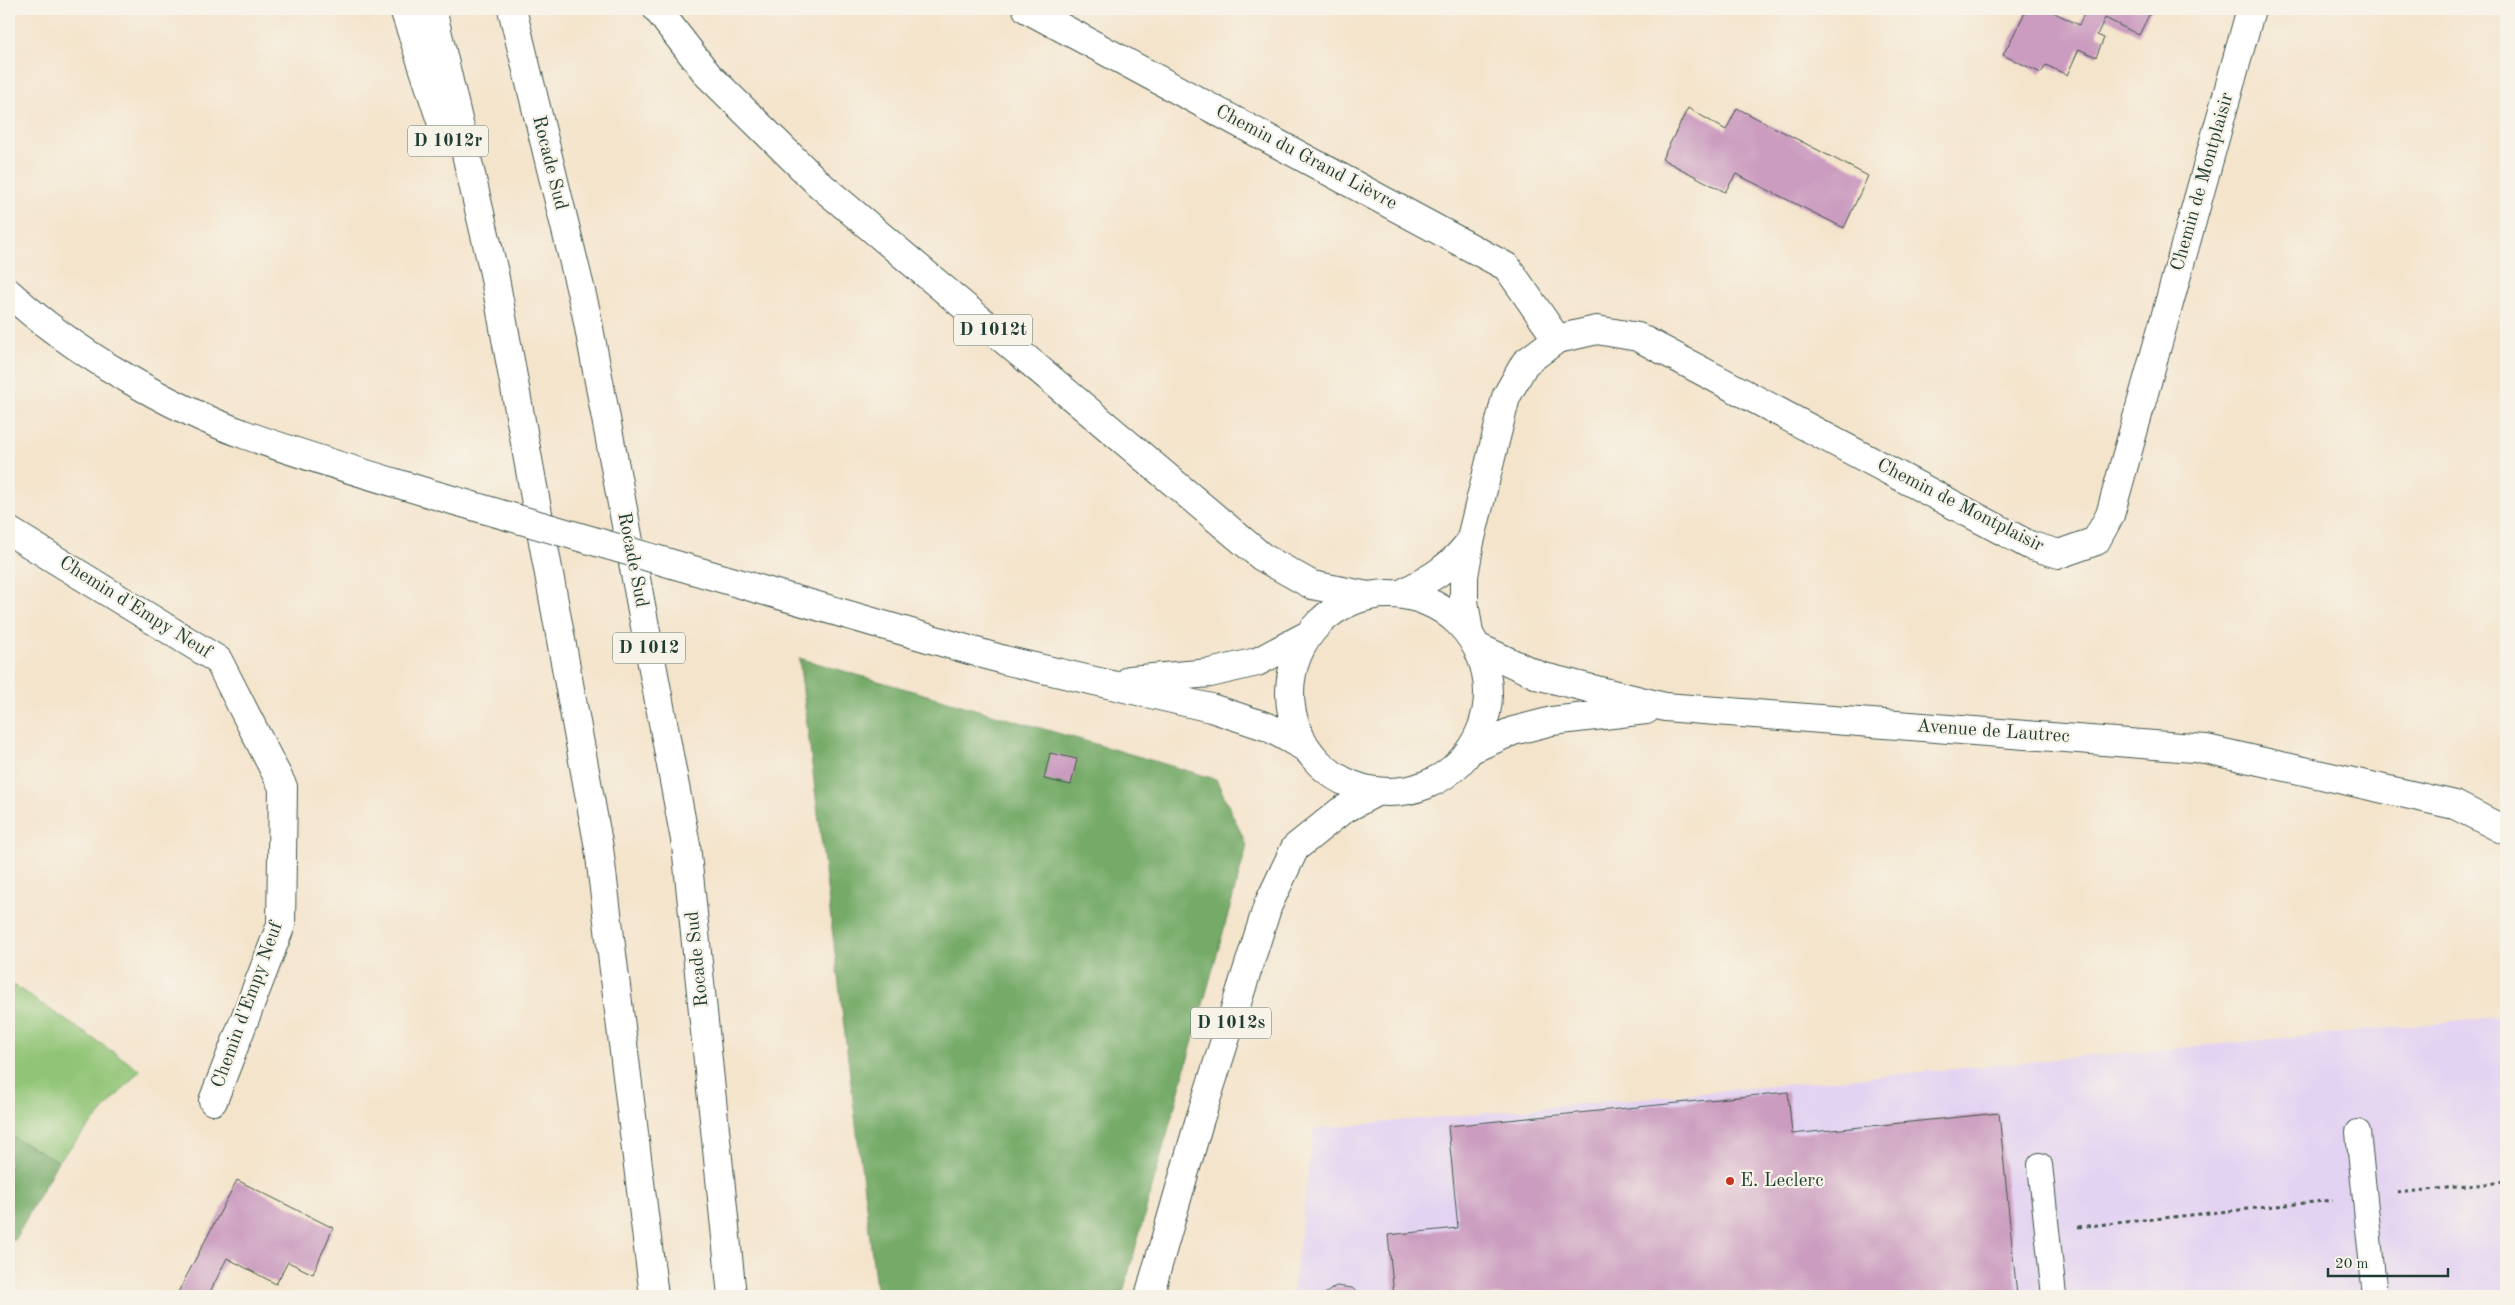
<svg xmlns="http://www.w3.org/2000/svg" width="2515" height="1305" viewBox="0 0 2515 1305" font-family="'Old Standard TT',serif">
	<style>
		.built { fill: #e3d3f2 }
		.green { fill: #91c476; stroke: #588055 }
		.forest { fill: #74aa67; stroke: #4a744e }
		.building { fill: #cb9cbf }
		.lines { fill: none; stroke-linecap: round; stroke-linejoin: round }
		.lane-casing { stroke: #3f564b; stroke-width: 26 }
		.street-casing { stroke: #3f564b; stroke-width: 30 }
		.secondary-casing { stroke: #3f564b; stroke-width: 30 }
		.highway-casing { stroke: #3f564b; stroke-width: 30 }
		.path { stroke: #3f564b; stroke-width: 3; stroke-dasharray: 4 4; stroke-linecap: butt }
		.lane { stroke: #fff; stroke-width: 24 }
		.street { stroke: #fff; stroke-width: 28 }
		.secondary { stroke: #fff; stroke-width: 28 }
		.highway { stroke: #fff; stroke-width: 28 }
		.secondary-bridge-casing { stroke: #3f564b; stroke-width: 30; stroke-linecap: butt }
		.secondary-bridge { stroke: #fff; stroke-width: 28 }
		.poi-dot { fill: #c8321e; stroke: #f7f3e8; stroke-width: 2 }
		.labels { text-anchor: middle; dominant-baseline: central; stroke-width: 4.5; stroke-linejoin: round; paint-order: stroke }
		.shield { fill: #f7f3e8; stroke: #60746a; stroke-width: 1 }
		.shield-label { font-size: 18px; font-weight: bold; fill: #1f3d34 }
		.street-label { font-size: 19px; fill: #1f3d34; stroke: #f7f3e8 }
		.poi-label { font-size: 19px; fill: #1f3d34; stroke: #f7f3e8; text-anchor: start }
	</style>
	<rect width="100%" height="100%" fill="#f7f3e8"/>
	<filter id="ink" filterUnits="userSpaceOnUse"><feTurbulence type="fractalNoise" baseFrequency=".02" numOctaves="2"/><feDisplacementMap in="SourceGraphic" scale="10" xChannelSelector="R" yChannelSelector="G"/><feConvolveMatrix kernelMatrix="1 2 1 2 8 2 1 2 1" color-interpolation-filters="sRGB"/></filter>
	<filter id="wash" filterUnits="userSpaceOnUse"><feTurbulence type="fractalNoise" baseFrequency=".0096" numOctaves="4" result="noise"/><feDisplacementMap in="SourceGraphic" scale="20" xChannelSelector="R" yChannelSelector="G"/><feGaussianBlur stdDeviation="1.12" result="paint"/><feColorMatrix in="noise" values="0 0 0 0 0 0 0 0 0 0 0 0 0 0 0 0 0 1.4 0 .05"/><feComposite in="paint" operator="in"/></filter>
	<g filter="url(#wash)">
		<rect width="100%" height="100%" fill="#f4e4cc"/>
		<path class="built" d="M2506,1017v279h-1214l22,-167z"/>
		<path class="green" d="M9,982l131,88 -82,91 -49,-26z"/>
		<path class="forest" d="M799,658l417,121 31,67 -125,450h-245z
			M9,1135l49,26 -44,80 -5,-4z"/>
		<g id="blocks">
			<path class="building" d="M2027,9h20l32,16 7,-16h66l-13,26 -34,-17 -8,17 7,3 -8,19 -17,-8 -12,26 -21,-10 -5,8 -38,-18z
				M1688,108l38,22 11,-22 131,68 -24,52 -108,-54 -11,18 -63,-33z
				M1050,753l27,6 -6,26 -27,-6z
				M1788,1092l4,42 207,-21 18,183h-623l-6,-61 70,-7 -10,-102z
				M237,1180l96,48 -20,46 -25,-12 -12,22 -49,-26 -19,38h-32z
				M1336,1286l16,2 9,8h-39z"/>
		</g>
	</g>
	<g filter="url(#ink)">
		<use href="#blocks" fill-opacity="0" stroke="#3f564b" stroke-width="1"/>
		<g class="lines">
			<defs>
				<path id="lane" d="M2358,1132l17,164
					M2040,1165l14,131"/>
				<path id="street" d="M1027,9l480,258 50,72
					M9,531l209,129 65,127 -2,138 -68,176
					M1401,594c29,-15 48,-25 69,-52
					M1469,633l-5,-32v-25l6,-34 36,-145 19,-34 32,-24 40,-9 41,7 391,208 30,9 37,-13 14,-26 141,-506"/>
				<path id="secondary" d="M9,293c62,57 157,113 237,142 64,23 130,42 196,62
					M755,588l249,72 207,48 57,19 36,20
					M1290 693a99 99 0 1 1 198 0a99 99 0 1 1-198 0Z
					M1477,647l63,29 125,31 541,42 249,56 51,26
					M1130,680l80,-7 47,-11 49,-26
					M1472,749l41,-18 39,-10 94,-11"/>
				<path id="highway" d="M404,9l41,124
					M432,9l62,264 105,575 55,448
					M512,9l74,303 100,533 46,451
					M657,9l51,66 111,109 443,373 50,28 56,11
					M1149,1296l50,-174 69,-217 27,-57 46,-37 35,-19"/>
			</defs>
			<use href="#lane" class="lane-casing"/>
			<use href="#street" class="street-casing"/>
			<use href="#secondary" class="secondary-casing"/>
			<use href="#highway" class="highway-casing"/>
			<path class="path" d="M2397,1193l109,-11
				M2078,1227l255,-27"/>
			<use href="#lane" class="lane"/>
			<use href="#street" class="street"/>
			<use href="#secondary" class="secondary"/>
			<use href="#highway" class="highway"/>
			<defs>
				<path id="secondary-bridge" d="M442,497l313,91"/>
			</defs>
			<use href="#secondary-bridge" class="secondary-bridge-casing"/>
			<use href="#secondary-bridge" class="secondary-bridge"/>
		</g>
	</g>
	<circle class="poi-dot" cx="1730" cy="1181" r="5"/>
	<g class="labels">
		<g class="shield">
			<rect x="408" y="125.5" width="80" height="31" rx="4"/>
			<rect x="954" y="314.5" width="78" height="31" rx="4"/>
			<rect x="613" y="632.5" width="72" height="31" rx="4"/>
			<rect x="1191" y="1007.5" width="80" height="31" rx="4"/>
		</g>
		<g class="shield-label">
			<text x="448" y="141">D 1012r</text>
			<text x="993" y="330">D 1012t</text>
			<text x="649" y="648">D 1012</text>
			<text x="1231" y="1023">D 1012s</text>
		</g>
		<g class="street-label">
			<text transform="translate(1306 158) rotate(28)">Chemin du Grand Lièvre</text>
			<text transform="translate(549 163) rotate(76)">Rocade Sud</text>
			<text transform="translate(2203 182) rotate(-74)">Chemin de Montplaisir</text>
			<text transform="translate(1960 506) rotate(27)">Chemin de Montplaisir</text>
			<text transform="translate(632 560) rotate(79)">Rocade Sud</text>
			<text transform="translate(135 608) rotate(32)">Chemin d'Empy Neuf</text>
			<text transform="translate(1993 732) rotate(4)">Avenue de Lautrec</text>
			<text transform="translate(698 959) rotate(-96)">Rocade Sud</text>
			<text transform="translate(248 1005) rotate(-70)">Chemin d'Empy Neuf</text>
		</g>
		<g class="poi-label">
			<text x="1740" y="1181">E. Leclerc</text>
		</g>
	</g>
	<rect width="2515" height="1305" fill="none" stroke="#f7f3e8" stroke-width="30"/>
	<path d="M2328 1268v8h120v-8" fill="none" stroke="#1f3d34" stroke-width="2.5"/>
	<text x="2335" y="1268" font-size="15" fill="#1f3d34" stroke="#f7f3e8" stroke-width="4" paint-order="stroke">20 m</text>
</svg>
